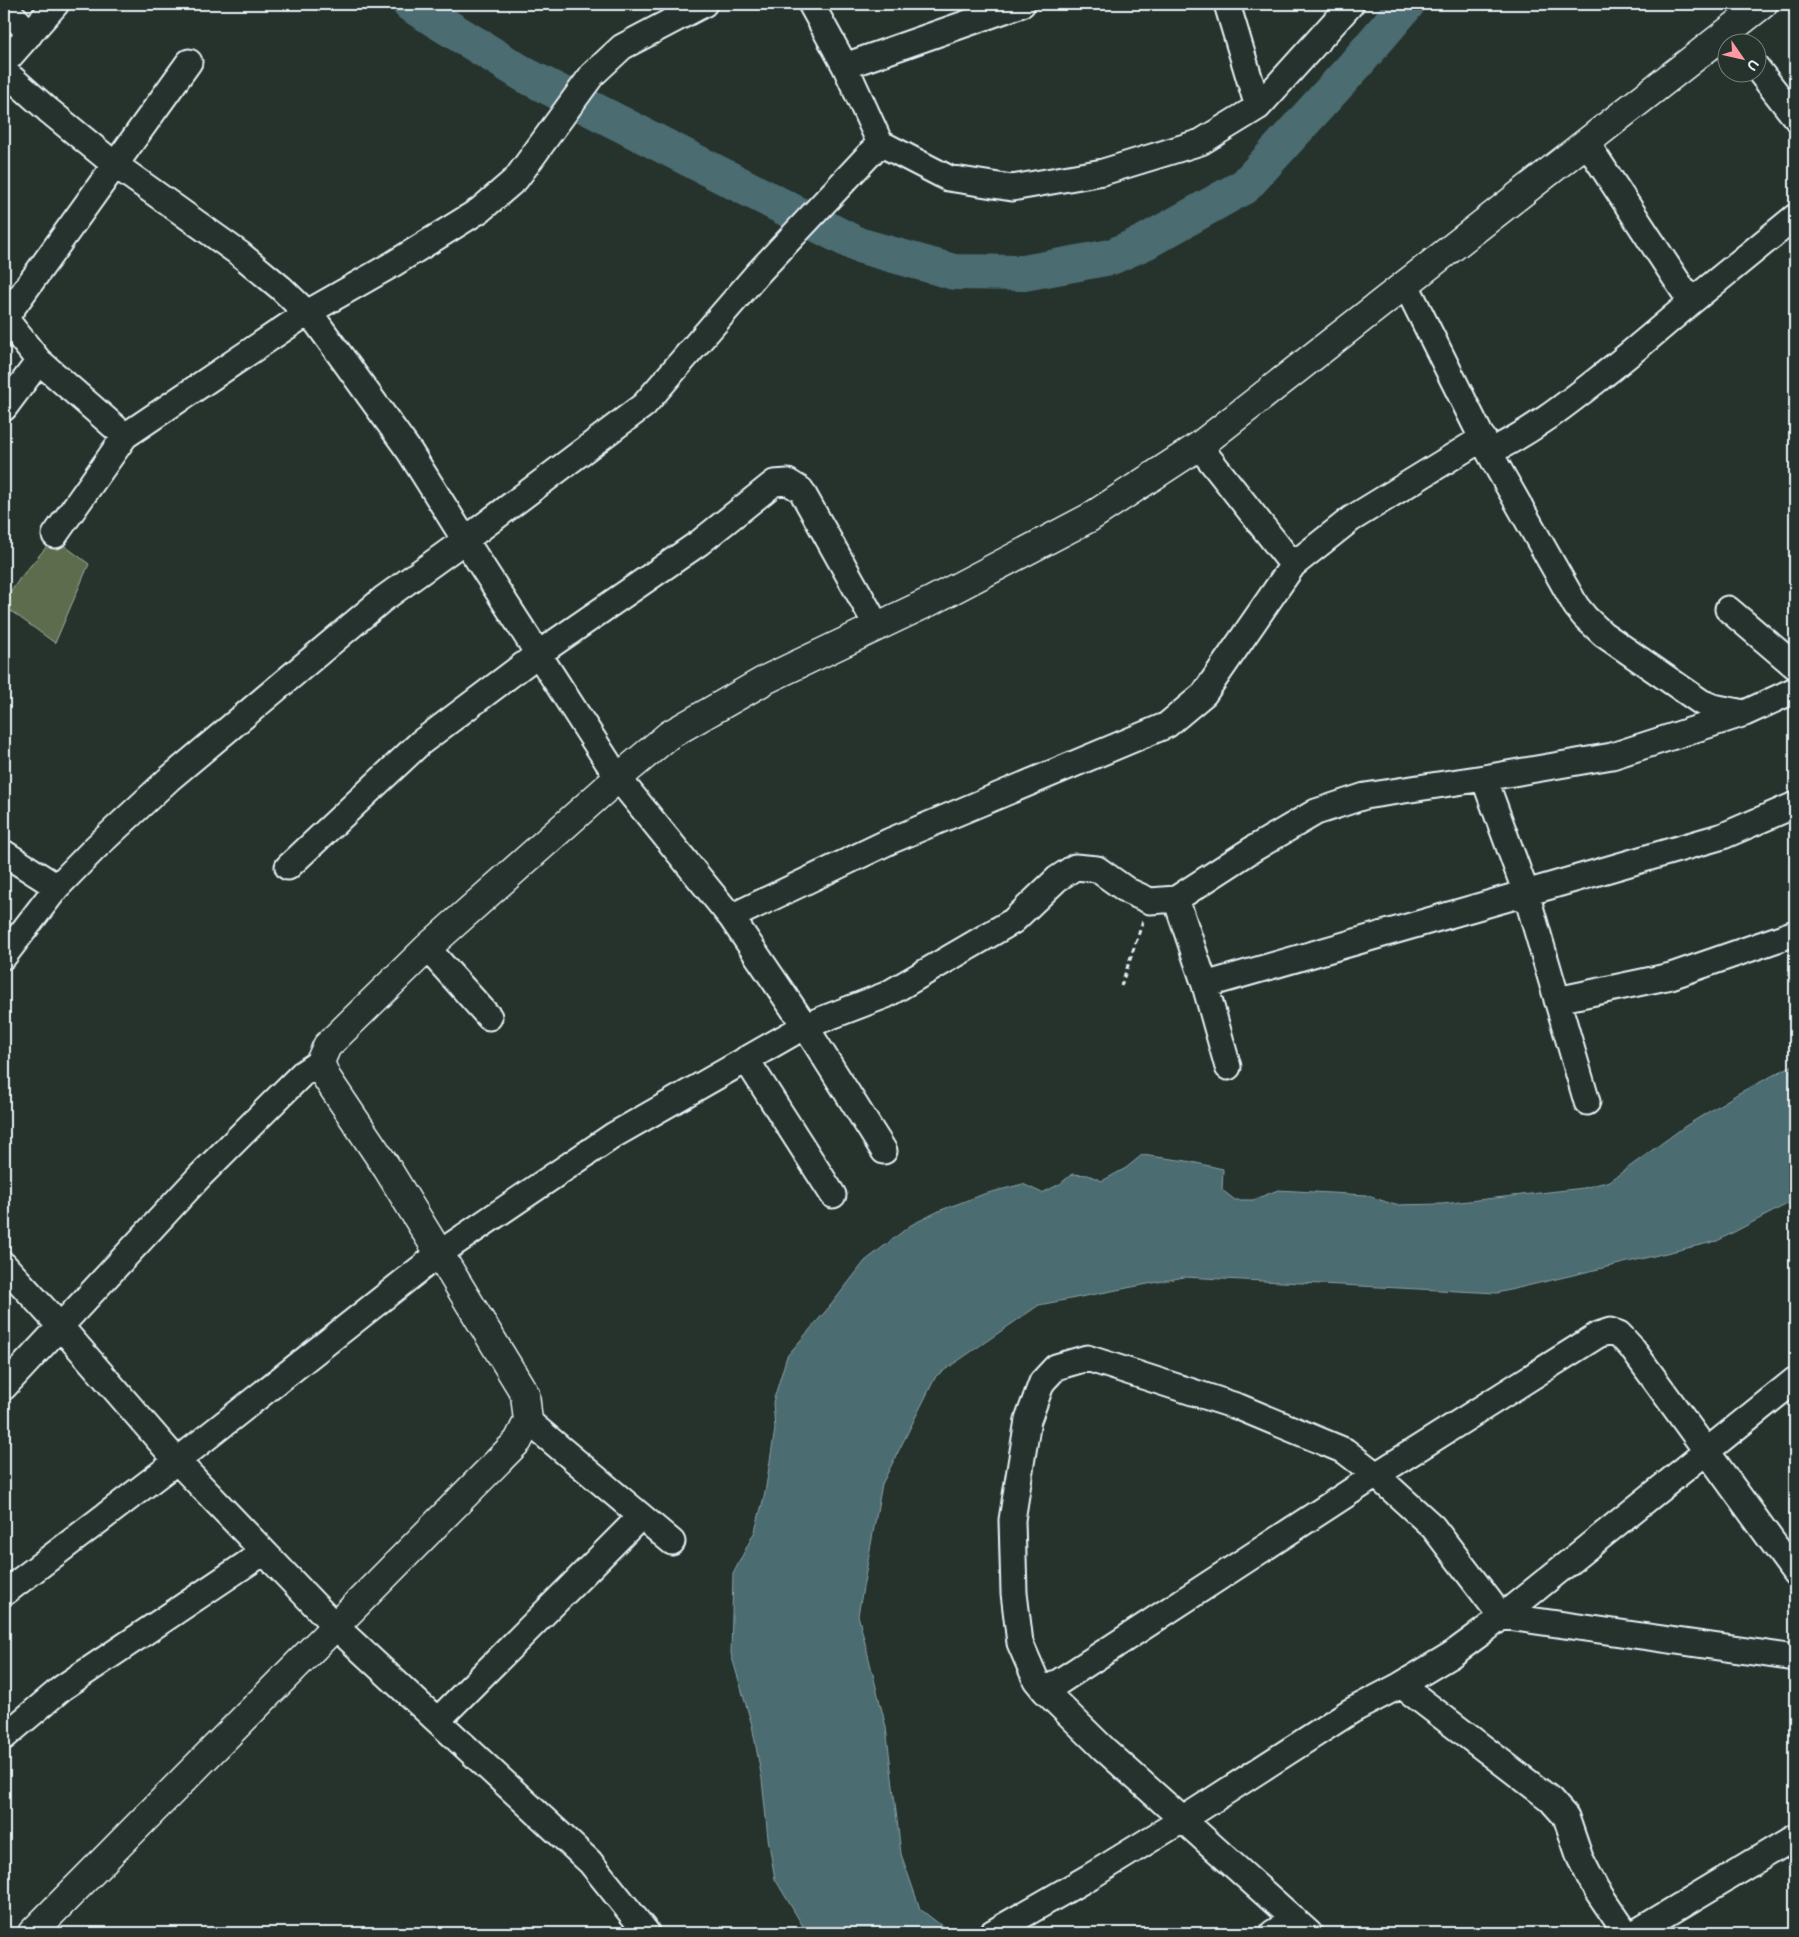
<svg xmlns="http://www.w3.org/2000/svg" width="1799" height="1937" viewBox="0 0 1799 1937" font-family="'Balsamiq Sans',sans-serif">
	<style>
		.green { fill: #5c6c4e; stroke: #a2aea3 }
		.water { fill: #4b6c71; stroke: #8aa1a7 }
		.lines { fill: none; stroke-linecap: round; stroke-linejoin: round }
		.river { stroke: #4b6c71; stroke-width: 36 }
		.street-casing { stroke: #e8f1f8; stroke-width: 29 }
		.secondary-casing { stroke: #e8f1f8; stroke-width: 31 }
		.path { stroke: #e8f1f8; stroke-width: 3; stroke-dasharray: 5 4; stroke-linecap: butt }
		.street { stroke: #26332d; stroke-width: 25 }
		.secondary { stroke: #26332d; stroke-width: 28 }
	</style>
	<rect width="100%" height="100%" fill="#26332d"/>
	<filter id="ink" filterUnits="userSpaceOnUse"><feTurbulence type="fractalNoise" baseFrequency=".02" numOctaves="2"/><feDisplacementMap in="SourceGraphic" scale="10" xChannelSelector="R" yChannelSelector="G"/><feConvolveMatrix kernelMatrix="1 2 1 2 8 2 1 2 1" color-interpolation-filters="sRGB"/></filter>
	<g filter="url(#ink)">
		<path class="green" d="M54,538l35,26 -34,79 -51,-37v-4l16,-24z"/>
		<path class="water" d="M1795,1064v136l-78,41 -220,52 -313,-16 -145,28 -103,71 -54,108 -24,131 28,112 15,127 19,55 31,24h-144l-32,-54 -7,-41 -6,-59 -10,-54 -21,-71 2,-80 22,-43 10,-38 10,-64 -2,-27 14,-46 44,-51 34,-44 46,-36 30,-15 43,-16 39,-10 19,9 18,-9 12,-10 16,1 14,6 24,-13 16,-13 45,6 36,8 -1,21 13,10h18l25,-10 88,5 29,10 47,-1 142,-16 26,-7 74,-54 55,-34z"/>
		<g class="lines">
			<path class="river" d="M410,4l115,71 333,170 96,27 70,1 87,-16 34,-15 100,-56 110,-121 52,-61"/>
			<defs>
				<path id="street" d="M811,4l34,62 35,77 68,35 64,10 91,-16 98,-30 57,-35 93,-103
					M1227,4l31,103
					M4,6l26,28
					M4,63l52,-59
					M845,66l177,-62
					M1756,67l39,50
					M4,71l44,39 66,54 126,90 41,34 36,35 93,129 55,88 179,-135 114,-132 122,-130
					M1406,285l83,167c43,-20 80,-50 117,-79 29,-23 57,-47 85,-71l-105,-160
					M1691,302l104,-85
					M4,317l35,44
					M5,318l184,-256
					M4,408l35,-47 86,75 -70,99
					M125,436l182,-123 86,-49 87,-54 36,-31 76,-104 30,-28 82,-43
					M1199,446l94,119
					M1489,452l87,154 9,11 18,17 98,68 12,5 31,6
					M1728,609l67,57
					M4,853l53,34
					M288,867l132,-124 118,-89 161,-111 75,-60 14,-1 13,8 76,136
					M1176,899l29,86 23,82
					M731,917l159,-76 277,-116 37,-31 89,-129 58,-46 132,-81
					M427,948l62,69
					M4,956l53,-69 39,-40 73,-68 214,-180 82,-59 153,238 113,139 74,109 79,125
					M1205,985l321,-92 -42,-115
					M1557,1000l114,-24 124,-43
					M746,1059l87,136
					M1587,1102l-61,-209 197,-57 72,-31
					M4,1265l56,61 117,135 158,165 255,236 57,71
					M4,1387l196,-211 102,-102 18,-12
					M528,1421l144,121
					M4,1593l173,-132 263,-208 174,-118 191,-109 81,-31 127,-74 44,-42 18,-12 22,2 31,22 22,10 26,-2 77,-50 63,-37 49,-16 119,-18 128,-22 133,-43 50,-23
					M1401,1685l149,114 16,18 14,41 16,31 30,44
					M1045,1691l331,-216 57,52 68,89 294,42
					M438,1720l203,-204
					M4,1737l58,-49 202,-136
					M992,1933l99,-57 91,-56 169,-109 50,-26 50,-30 34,-25 310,-250
					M1273,1933l21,-14
					M1309,1933l-206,-185 -58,-57 -9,-11 -16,-37 -6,-50 -2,-73 16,-100 14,-38 14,-15 31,-9 152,49 106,44 31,24 222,-140 12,-4 9,3 12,13 164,226
					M1635,1933l160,-96"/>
				<path id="secondary" d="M32,1933l486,-492 10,-20 -3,-27 -138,-226 -61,-91 -6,-15 7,-16 100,-98 191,-170 51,-43 98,-56 164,-78 158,-83 110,-72 564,-442"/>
			</defs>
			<use href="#street" class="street-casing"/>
			<use href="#secondary" class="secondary-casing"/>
			<path class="path" d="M1121,986l22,-65"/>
			<use href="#street" class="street"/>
			<use href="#secondary" class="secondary"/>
		</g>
	</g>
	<rect width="1799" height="1937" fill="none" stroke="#26332d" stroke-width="20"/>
	<rect x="10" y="10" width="1779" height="1917" fill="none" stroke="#e8f1f8" stroke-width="2" filter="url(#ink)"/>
	<g transform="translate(1742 58) rotate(124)"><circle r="24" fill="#26332d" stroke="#747f7e"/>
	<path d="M0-4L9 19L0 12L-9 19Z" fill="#ff9aa2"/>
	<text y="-8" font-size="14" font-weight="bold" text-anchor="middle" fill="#e8f1f8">U</text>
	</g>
</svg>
